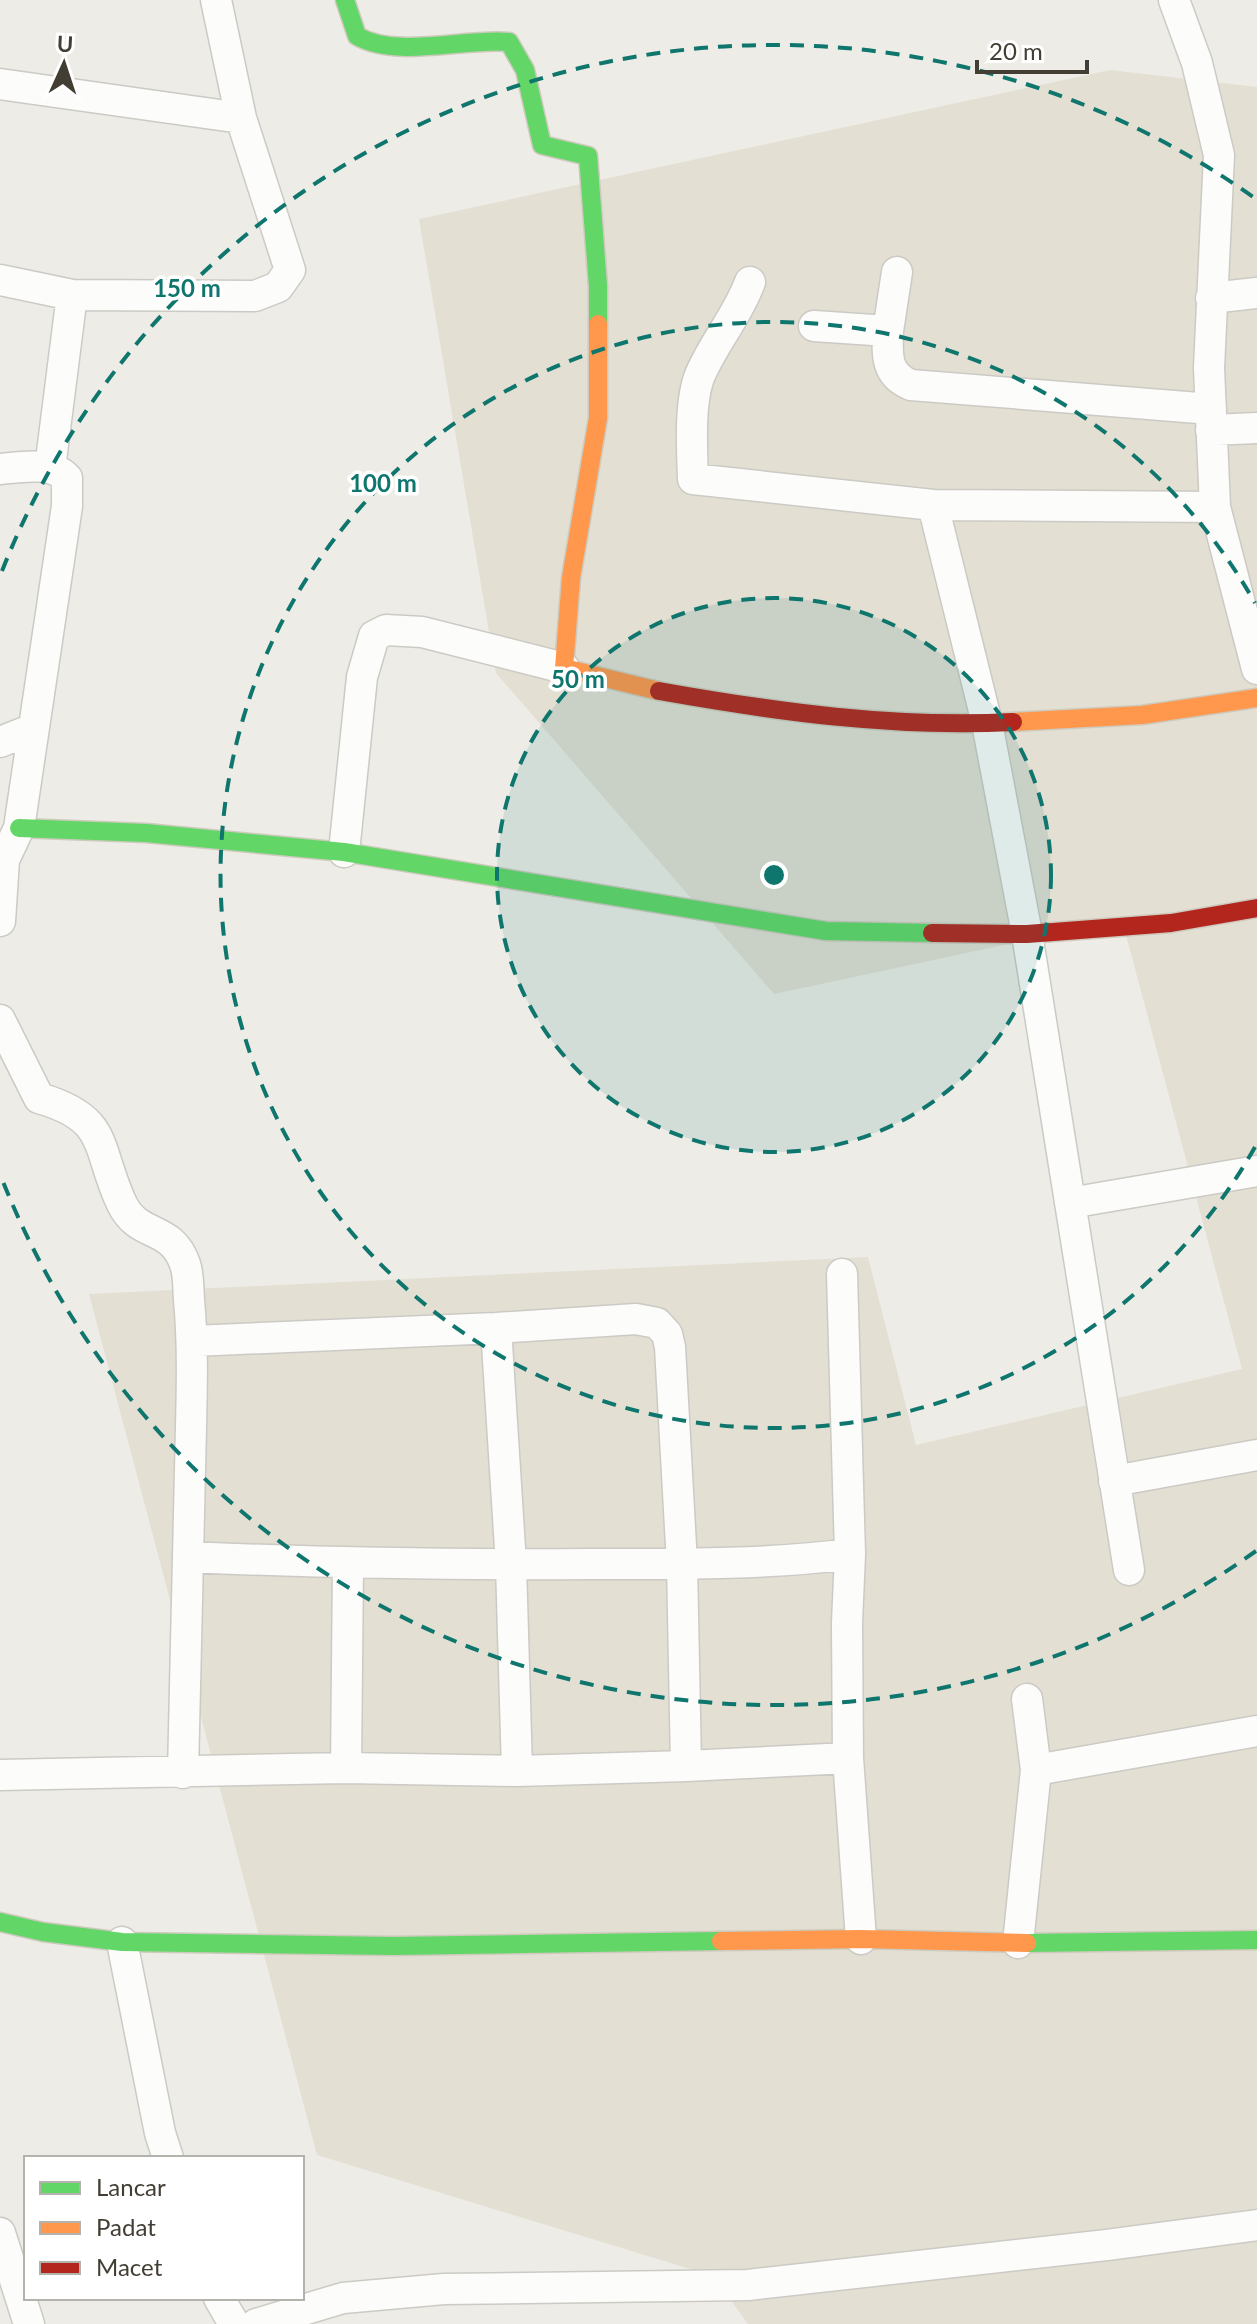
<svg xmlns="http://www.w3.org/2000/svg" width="1257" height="2324" viewBox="0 0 1257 2324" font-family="Lato,sans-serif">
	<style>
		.residential { fill: #e3dfd3 }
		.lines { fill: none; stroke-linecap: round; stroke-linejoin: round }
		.street-casing { stroke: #cccac4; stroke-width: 33 }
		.fast-casing { stroke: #cecabd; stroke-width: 21 }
		.slow-casing { stroke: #cecabd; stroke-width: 21 }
		.jam-casing { stroke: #cecabd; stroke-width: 21 }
		.street { stroke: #fcfcfb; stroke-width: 30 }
		.fast { stroke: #63d668; stroke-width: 18 }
		.slow { stroke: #ff974d; stroke-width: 18 }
		.jam { stroke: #b3261e; stroke-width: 18 }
		.ring { fill: none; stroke: #0f766e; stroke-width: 4; stroke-dasharray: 14 10 }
		.centre { fill: #0f766e; stroke: #fff; stroke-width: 4 }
		.ring-label { font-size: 24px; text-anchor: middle; font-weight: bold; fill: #0f766e; stroke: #fff; stroke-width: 7; stroke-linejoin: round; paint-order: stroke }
	</style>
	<rect width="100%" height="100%" fill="#eeece6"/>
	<path class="residential" d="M1110,70l147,17v2237h-509l-35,-48 -396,-121 -228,-861 779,-37 48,188 326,-76 -120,-449 -348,74 -278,-321 -77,-454z"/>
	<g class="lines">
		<defs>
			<path id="street" d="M1174,0l23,63 22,92 -10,213 6,139 42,162
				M0,84l241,34
				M0,280l72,15 183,1 23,-9 12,-17 -49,-152 -25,-118
				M750,282c-13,35 -36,60 -50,93 -11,27 -8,75 -7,104l240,26 282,2
				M1211,298l46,-5
				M814,326l74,5c-1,25 -2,44 23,54l300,24
				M888,331l9,-59
				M1211,430l46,-2
				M50,468l22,-173
				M0,469c21,-2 51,-8 67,9v28l-48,322 -15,32 -4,61
				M933,505l54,218 40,211 102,636
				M0,742l33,-13
				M344,852l18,-175 12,-41 12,-6 36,2 142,36
				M0,1020l39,78c72,21 56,49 83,106 17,35 49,20 63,60 4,11 3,24 4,36 4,43 3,85 2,127 -2,116 -5,231 -8,346
				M1070,1203l187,-32
				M842,1274l8,280 -3,69 1,135 13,181
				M496,1328l15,236 6,207
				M193,1341l303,-13 140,-9 21,4 10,11 3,13 12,217 4,202
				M1114,1481l143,-26
				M189,1557c134,6 267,8 400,7 87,0 175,1 261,-10
				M1027,1699l9,71
				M346,1768l2,-204
				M0,1775l346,-7 171,3 169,-5 162,-8
				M122,1942l38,191 8,25
				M1018,1943l18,-173 221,-39
				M0,2233l29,91
				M219,2298l15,26
				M256,2324l87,-26 101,-9 304,-4 359,-40 150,-20"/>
			<path id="fast" d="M345,0l12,36c40,23 106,2 152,6l16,28 17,75 46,11 10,130v38
				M19,828l127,5 198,19 482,79 106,2
				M0,1922l43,10 79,10 271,4 328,-5
				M1027,1943l230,-3"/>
			<path id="slow" d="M598,324v94l-27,160 -7,90 95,23
				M1013,722l129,-7 115,-17
				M721,1941l140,-2 166,4"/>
			<path id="jam" d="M659,691c118,21 234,37 354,31
				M932,933l95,1 144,-11 86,-15"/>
		</defs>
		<use href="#street" class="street-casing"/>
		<use href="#fast" class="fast-casing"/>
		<use href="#slow" class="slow-casing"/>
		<use href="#jam" class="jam-casing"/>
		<use href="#street" class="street"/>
		<use href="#fast" class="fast"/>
		<use href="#slow" class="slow"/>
		<use href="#jam" class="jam"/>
	</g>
	<circle cx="774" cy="875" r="277" fill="#0f766e" fill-opacity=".12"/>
	<g class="ring">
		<circle cx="774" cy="875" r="277"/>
		<path d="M1255 1147A553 553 0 1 1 1255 603"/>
		<path d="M1256 1551A830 830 0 0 1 2 1179M2 571A830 830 0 0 1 1256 199"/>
	</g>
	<circle cx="774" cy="875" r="12" class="centre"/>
	<g class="ring-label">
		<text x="187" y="297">150 m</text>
		<text x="383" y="492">100 m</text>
		<text x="578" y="688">50 m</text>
	</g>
	<rect x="24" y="2156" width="280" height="144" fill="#ffffff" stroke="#b4b2ad" stroke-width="2"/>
	<rect x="40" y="2182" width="40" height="12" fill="#63d668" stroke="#b4b2ad" stroke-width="2"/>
	<text x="96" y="2196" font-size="24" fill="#433e33">Lancar</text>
	<rect x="40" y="2222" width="40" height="12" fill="#ff974d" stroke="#b4b2ad" stroke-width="2"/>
	<text x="96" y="2236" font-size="24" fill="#433e33">Padat</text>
	<rect x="40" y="2262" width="40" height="12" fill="#b3261e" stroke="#b4b2ad" stroke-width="2"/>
	<text x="96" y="2276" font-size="24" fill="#433e33">Macet</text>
	<g transform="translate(64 64) rotate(3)" stroke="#ffffff" stroke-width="6" paint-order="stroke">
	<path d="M0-6L14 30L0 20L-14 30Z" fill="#433e33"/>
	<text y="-12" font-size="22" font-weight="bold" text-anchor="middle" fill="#433e33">U</text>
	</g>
	<path d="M977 60v12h110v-12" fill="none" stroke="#433e33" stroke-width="4"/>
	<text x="989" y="60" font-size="24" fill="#433e33" stroke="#ffffff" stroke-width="6" paint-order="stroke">20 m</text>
</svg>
